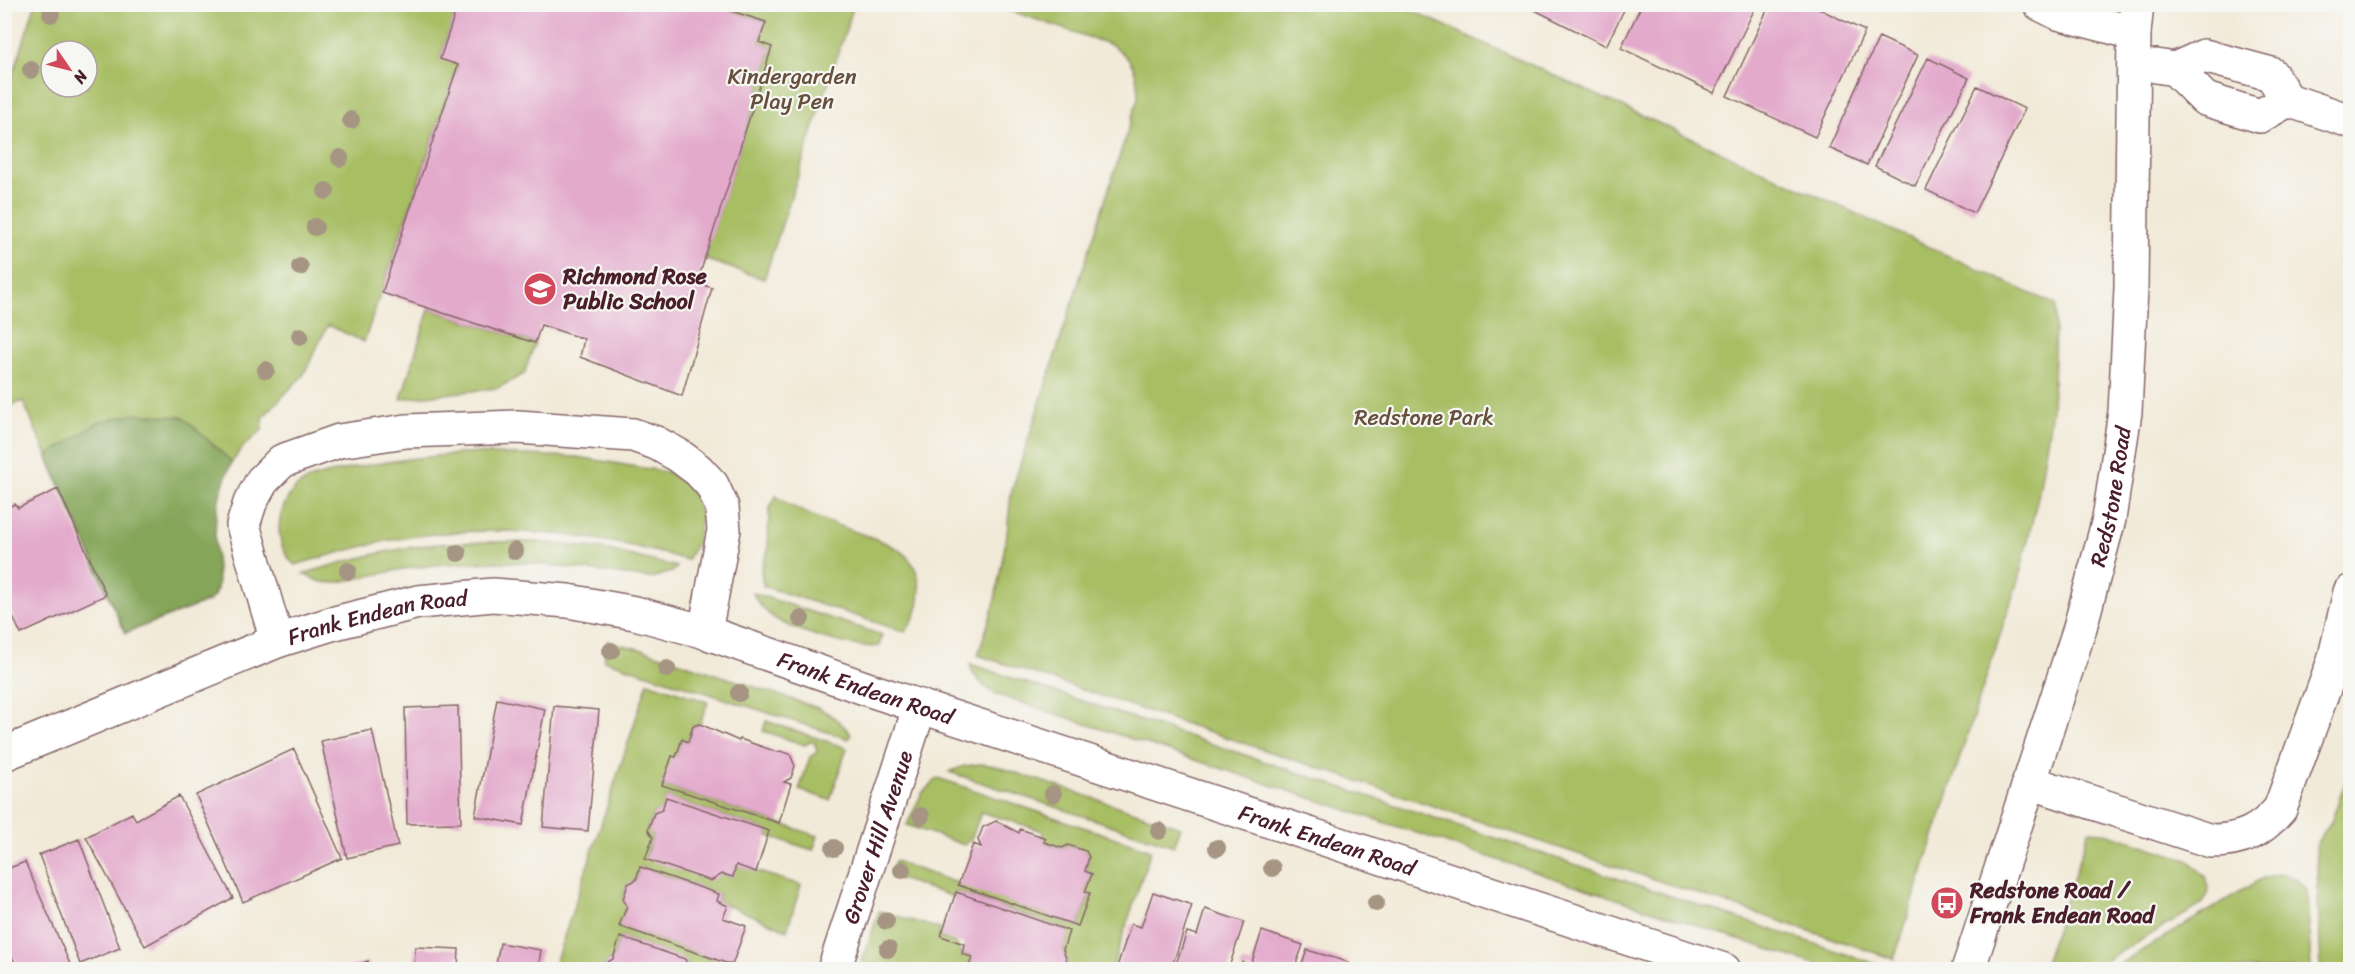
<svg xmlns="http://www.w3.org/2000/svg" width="2355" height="974" viewBox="0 0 2355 974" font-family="Sriracha,sans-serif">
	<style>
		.green { fill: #a7be63; stroke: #786e47; stroke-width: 1.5; fill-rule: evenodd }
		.forest { fill: #85a559; stroke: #686242; stroke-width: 1.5 }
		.building { fill: #e3aacc }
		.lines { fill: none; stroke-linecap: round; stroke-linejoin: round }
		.minor-casing { stroke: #856668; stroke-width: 36 }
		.minor { stroke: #fff; stroke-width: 33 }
		.tree { fill: #a59582 }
		.labels { text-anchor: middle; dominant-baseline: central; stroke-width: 4.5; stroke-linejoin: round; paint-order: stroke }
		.park-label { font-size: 22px; fill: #664f3c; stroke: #f6f6f2 }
		.poi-label { font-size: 22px; font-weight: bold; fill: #4a1f2b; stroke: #f6f6f2; text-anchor: start }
		.street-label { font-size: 22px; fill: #4a1f2b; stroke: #f6f6f2 }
	</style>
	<rect width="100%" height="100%" fill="#f6f6f2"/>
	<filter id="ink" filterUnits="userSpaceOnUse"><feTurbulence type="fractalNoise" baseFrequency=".0167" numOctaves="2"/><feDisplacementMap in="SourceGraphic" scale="12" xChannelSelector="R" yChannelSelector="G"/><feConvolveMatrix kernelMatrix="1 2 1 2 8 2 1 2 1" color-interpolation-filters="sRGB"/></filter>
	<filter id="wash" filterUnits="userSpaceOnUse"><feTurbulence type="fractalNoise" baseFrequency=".008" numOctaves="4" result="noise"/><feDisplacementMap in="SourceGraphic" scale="24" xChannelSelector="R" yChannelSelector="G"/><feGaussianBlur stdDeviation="1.35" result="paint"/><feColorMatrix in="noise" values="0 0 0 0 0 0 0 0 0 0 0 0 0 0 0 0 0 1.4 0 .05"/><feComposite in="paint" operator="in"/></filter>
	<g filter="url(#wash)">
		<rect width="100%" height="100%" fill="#f2ead8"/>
		<path class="green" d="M35,5h423l-18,53 18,7 -94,277 -36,-17 -24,49 -40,42 -2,14 -18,16 -12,16 -12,27 -5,22 -1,23 3,55 -8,12 -84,32 -102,-232 -18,7v-308zM51,51h36v36h-36z
			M720,5h134l-90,274 -60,-20 68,-212 -13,-5 7,-21 -47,-14z
			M993,5h407l656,300 -4,105 -13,82 -19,82 -126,385 -916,-304 16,-50 13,-71 4,-41 127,-395c0,-26 -4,-38 -26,-53z
			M429,309l106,34 -11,31 -26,14 -97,11z
			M467,453l111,4 89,15 20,14 7,11 7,19 -4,26 -10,18c-95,-28 -197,-38 -295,-20 -33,6 -65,16 -97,25 -13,-11 -18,-29 -15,-46 3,-15 11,-30 24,-37 11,-7 24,-8 35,-11 42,-10 85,-14 128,-18z
			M776,496c26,19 59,28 89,39 11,4 24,8 34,15 28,19 25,58 6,82l-142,-46 -2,-17 7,-19 1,-40z
			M536,542l68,7 73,18 -5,5 -21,6 -121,-15 -37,-1 -49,2 -41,5 -68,14 -14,-1 -18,-8c45,-14 89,-26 135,-30 32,-3 66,-2 98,-2z
			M753,593l129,42 -3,11c-23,4 -76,-13 -98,-24 -12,-6 -23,-17 -28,-29z
			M607,641l40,10 171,57c14,6 23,14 33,26l-2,5 -245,-79z
			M970,664l900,298 19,7h-60l-834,-275c-12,-8 -22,-16 -25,-30z
			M648,682l60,20 -8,22 -7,2 -5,16 -6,-2 -6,17 -14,28 156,51 -5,14 -45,-14 1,-5 -103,-34 -4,13 -8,3 -6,16 5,8 -8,21 88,19 3,-12 65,20 -14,45 -70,-29 2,-7 -78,-27 -5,13 -8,4 -5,14 4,8 -7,20 112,39 1,-2 19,6h-62l-6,-10 -64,-22 -7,22 -7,4 -3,6 -50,1z
			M766,721l81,27 -17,52 -31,-10 11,-33 7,-5 -2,-9 -5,-1 -5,3 -42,-14z
			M981,764l15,2 185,61 -7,19 -225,-74 15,-6z
			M2350,770v199h-29l-5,-125 15,-22z
			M938,778l213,72 -39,119h-47l2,-8 -4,-11 6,-20 -113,-38 -2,5 -63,-21 4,-15 183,65 12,-32 -5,-2 7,-18 -7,-3 4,-14 -3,-6 -18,-6 -6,3 -18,-6 -2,-5 1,-6 -62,-19 -9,25 -8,8 -57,-20 15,-32z
			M2089,831l14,1 85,28 17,16 4,16 -6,11 -7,5 -105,61h-48z
			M2278,874c13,1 22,6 29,17l4,78h-200l150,-90z
			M879,911l62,18 -2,8 17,6 6,11 10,3 -3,10 6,2 -102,1 -12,-5z"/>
		<path class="forest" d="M135,414l48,3 49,45c-15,34 -19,58 -16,95 1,15 6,34 -7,44l-84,32 -78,-177 54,-35z"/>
		<g id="blocks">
			<path class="building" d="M458,4h262l-1,3 47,15 -7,20 13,5 -75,236 15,5 -30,108 -102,-39 4,-18 -43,-14 -6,18 -153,-50 76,-228 -18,-6z
				M1523,4h104l-21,42z
				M1642,4h115l-43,89 -93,-45z
				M1770,4h39l56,27 -50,106 -88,-41z
				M1879,37l39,18 -51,110 -38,-17z
				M1928,58l41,20 -54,108 -40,-20z
				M1977,86l48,23 -51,104 -48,-23z
				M58,489l48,106 -85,39 -17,-36v-89l11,-5 3,4z
				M497,699l48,10 -22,116 -48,-9z
				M458,706l3,117 -54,1 -2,-116z
				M554,706l45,4 -11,121 -45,-4z
				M700,724l39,17 1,-2 37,13 3,-1 10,3 5,12 -4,12 -7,4 7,2 -12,39 -117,-38 10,-29 4,1 6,-18 6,3 5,-16z
				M372,730l26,116 -51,12 -26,-117z
				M294,749l48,109 -99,44 -47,-107z
				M179,796l54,102 -88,48 -59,-109 46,-24 4,7z
				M666,797l103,34 -13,41 -20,-7 -3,12 -11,-3 -11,7 -66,-22 8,-22 -5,-7 6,-17 8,-3z
				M996,821l23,12 1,-4 26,9 -2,4 18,6 6,-3 18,6 3,6 -4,14 7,3 -7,18 5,1 -12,33 -120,-41 15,-41 8,3 -3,-7 5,-13z
				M79,839l41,109 -40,16 -41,-109z
				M25,862l45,102 -12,6h-40l-14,-31v-69z
				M640,867l79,27 -2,7 11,5 -5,12 23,8 -14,39 -113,-39 8,-20 -4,-7 5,-15 8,-4z
				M956,892l113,39 -6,19 4,11 -2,9h-90l-6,-3 3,-10 -10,-3 2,-10 -23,-8z
				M1153,892l39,13 -20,62h-3l-1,3h-52l15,-46 10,3z
				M1205,909l39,13 -16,48h-54l13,-38 10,3z
				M1262,931l41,14 -9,25h-54l2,-8 9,3z
				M620,937l65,22 4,11h-86l3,-7 7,-4z
				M500,943l41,7 -3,20h-43z
				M415,947l44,2 -1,21h-44z
				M1307,950l41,12 -3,8h-45z
				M368,961l2,9h-26v-1z"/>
		</g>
	</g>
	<g filter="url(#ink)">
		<use href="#blocks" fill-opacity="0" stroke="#856668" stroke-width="1.5"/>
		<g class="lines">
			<defs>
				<g id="minor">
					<path d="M2040,4l18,9 76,20"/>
					<path d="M2156,66l19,3 30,30 55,17 28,-16"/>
					<path d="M2175,69l29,-13 67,18 17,26 62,21"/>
					<path d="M277,641l-34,-116 7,-22 12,-22 20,-20 57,-20 67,-10 112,-4 115,8 23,8 22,12 20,15 14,15 10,22 2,23 -19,102"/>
					<path id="s1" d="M4,754l273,-113 54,-17 87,-22 75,-7 75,6 67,12 70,19 168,59 851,279"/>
					<path d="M2029,782l182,59c31,0 49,-9 69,-32l54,-148 16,-69"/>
					<path id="s2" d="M834,970l86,-264"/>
					<path id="s3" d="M1968,970l111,-339 30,-112 16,-107 6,-124 3,-255 3,-29"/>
				</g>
			</defs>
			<use href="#minor" class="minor-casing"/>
			<use href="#minor" class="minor"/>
		</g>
		<g class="tree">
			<circle cx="51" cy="14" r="9"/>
			<circle cx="31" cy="70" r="9"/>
			<circle cx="351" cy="120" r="9"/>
			<circle cx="340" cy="158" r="9"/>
			<circle cx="326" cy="191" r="9"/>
			<circle cx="315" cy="227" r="9"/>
			<circle cx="300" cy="267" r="9"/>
			<circle cx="300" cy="336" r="9"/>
			<circle cx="266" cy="370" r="9"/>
			<circle cx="515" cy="551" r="9"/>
			<circle cx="458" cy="553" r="9"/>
			<circle cx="348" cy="571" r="9"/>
			<circle cx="801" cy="619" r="9"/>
			<circle cx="611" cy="651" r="9"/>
			<circle cx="667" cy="669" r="9"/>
			<circle cx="739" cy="693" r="9"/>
			<circle cx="1053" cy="794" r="9"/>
			<circle cx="921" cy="816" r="9"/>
			<circle cx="1159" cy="831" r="9"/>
			<circle cx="834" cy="848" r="9"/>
			<circle cx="1217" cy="848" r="9"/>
			<circle cx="1272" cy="868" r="9"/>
			<circle cx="902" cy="870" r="9"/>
			<circle cx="1376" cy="903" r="9"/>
			<circle cx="886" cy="921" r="9"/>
			<circle cx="888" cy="949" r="9"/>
		</g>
	</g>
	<defs>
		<symbol id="school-disc" viewBox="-11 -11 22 22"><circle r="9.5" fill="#d1495b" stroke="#f6f6f2"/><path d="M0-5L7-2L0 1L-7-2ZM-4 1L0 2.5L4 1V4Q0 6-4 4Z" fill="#fff"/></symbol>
		<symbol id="bus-disc" viewBox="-11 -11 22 22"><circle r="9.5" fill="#d1495b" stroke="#f6f6f2"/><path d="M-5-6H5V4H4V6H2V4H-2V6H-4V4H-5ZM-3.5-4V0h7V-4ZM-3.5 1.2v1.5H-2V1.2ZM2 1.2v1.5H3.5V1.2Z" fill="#fff"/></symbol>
	</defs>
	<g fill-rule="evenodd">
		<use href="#school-disc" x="521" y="270" width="38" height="38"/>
		<use href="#bus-disc" x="1928" y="884" width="38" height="38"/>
	</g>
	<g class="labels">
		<g class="park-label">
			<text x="792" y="76">Kindergarden<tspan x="792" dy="25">Play Pen</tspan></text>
			<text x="1424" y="417">Redstone Park</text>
		</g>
		<g class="poi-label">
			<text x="563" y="276">Richmond Rose<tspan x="563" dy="25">Public School</tspan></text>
			<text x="1970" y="890">Redstone Road /<tspan x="1970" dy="25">Frank Endean Road</tspan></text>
		</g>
		<g class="street-label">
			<text stroke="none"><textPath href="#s3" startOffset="495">Redstone Road</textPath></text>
			<text stroke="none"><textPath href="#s1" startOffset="399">Frank Endean Road</textPath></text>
			<text stroke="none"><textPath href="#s1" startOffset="903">Frank Endean Road</textPath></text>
			<text stroke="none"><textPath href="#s2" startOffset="140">Grover Hill Avenue</textPath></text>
			<text stroke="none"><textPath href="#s1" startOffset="1389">Frank Endean Road</textPath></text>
		</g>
	</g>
	<rect width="2355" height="974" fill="none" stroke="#f6f6f2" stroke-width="24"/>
	<g transform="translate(69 69) rotate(125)"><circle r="28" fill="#f6f6f2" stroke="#b1a0a2" stroke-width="1.5"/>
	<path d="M0-4.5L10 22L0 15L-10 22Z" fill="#d1495b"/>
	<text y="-9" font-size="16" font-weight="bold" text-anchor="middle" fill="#4a1f2b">N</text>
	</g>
</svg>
